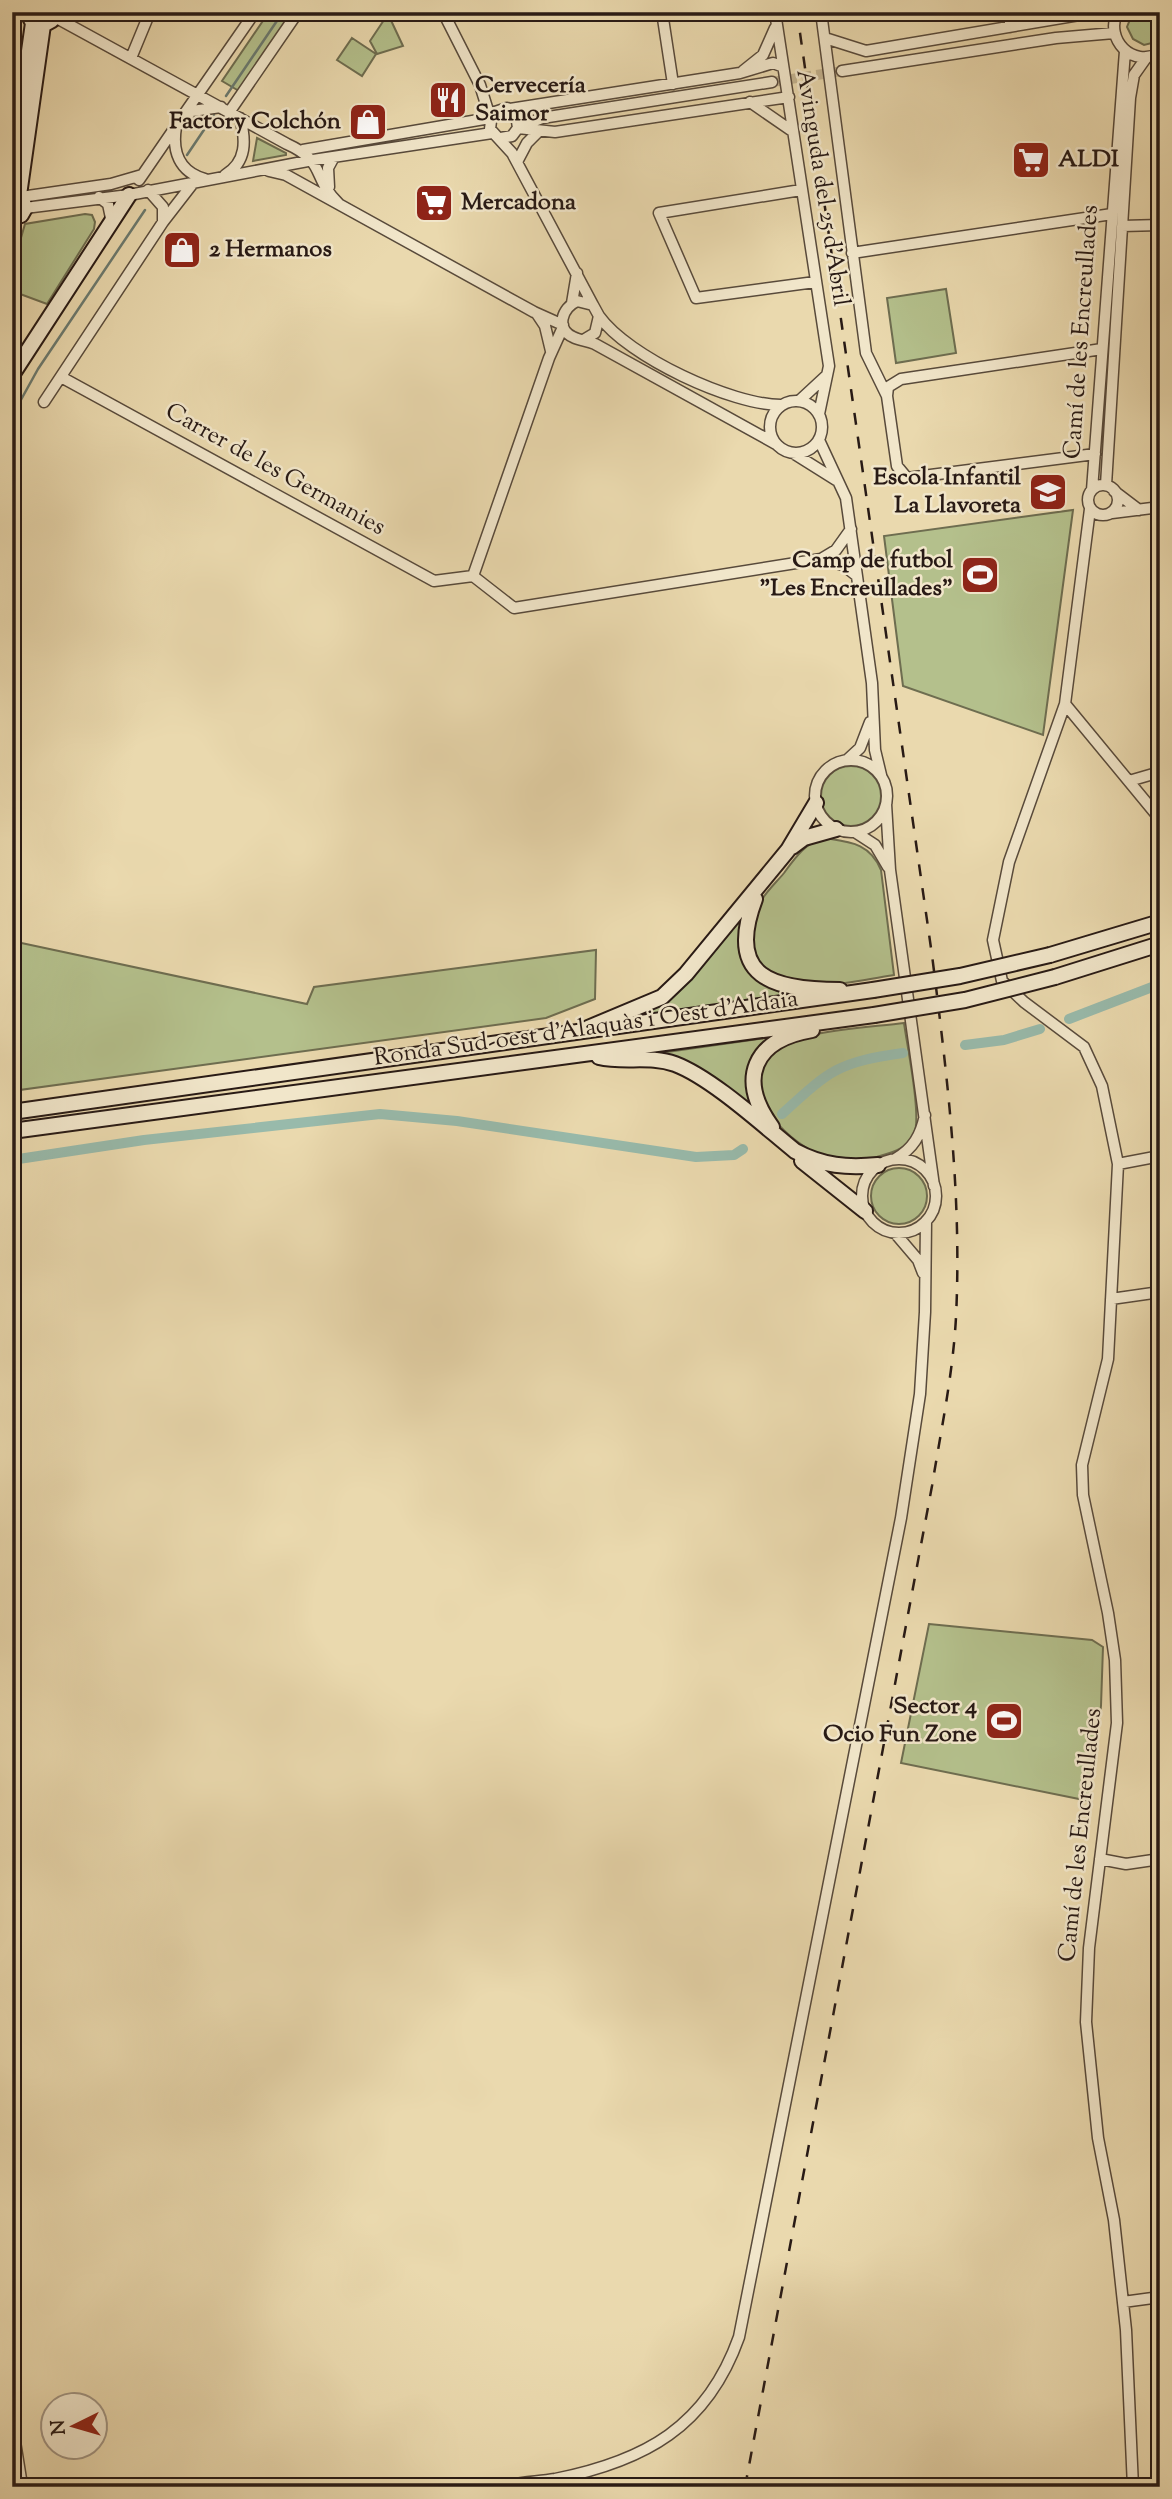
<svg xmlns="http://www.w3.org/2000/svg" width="1172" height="2499" viewBox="0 0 1172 2499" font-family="'Sorts Mill Goudy',serif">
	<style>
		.green { fill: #b4c08c; stroke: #6e6d50; stroke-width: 2 }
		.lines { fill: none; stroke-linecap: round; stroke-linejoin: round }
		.stream { stroke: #6b7a6f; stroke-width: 2.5 }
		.canal { stroke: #98baab; stroke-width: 10 }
		.street-tunnel { stroke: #c3b38f; stroke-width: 10; stroke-dasharray: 10 5; stroke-linecap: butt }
		.street-casing { stroke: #584a3b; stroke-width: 13 }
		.secondary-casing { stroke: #281a15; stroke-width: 18 }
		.street { stroke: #f1e6ca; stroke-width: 10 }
		.secondary { stroke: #f1e6ca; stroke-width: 14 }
		.rail { stroke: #281a15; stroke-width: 2.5; stroke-dasharray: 12 12; stroke-linecap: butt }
		.secondary-bridge-casing { stroke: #281a15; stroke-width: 18; stroke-linecap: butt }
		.secondary-bridge { stroke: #f1e6ca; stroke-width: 14 }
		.labels { text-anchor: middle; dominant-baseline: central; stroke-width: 5; stroke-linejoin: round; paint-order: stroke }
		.poi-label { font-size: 24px; font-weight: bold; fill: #281a15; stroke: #f1e6ca; text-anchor: start }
		.street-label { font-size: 24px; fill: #281a15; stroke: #f1e6ca }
	</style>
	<rect width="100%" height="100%" fill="#ead9ae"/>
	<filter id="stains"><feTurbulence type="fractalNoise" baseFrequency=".00286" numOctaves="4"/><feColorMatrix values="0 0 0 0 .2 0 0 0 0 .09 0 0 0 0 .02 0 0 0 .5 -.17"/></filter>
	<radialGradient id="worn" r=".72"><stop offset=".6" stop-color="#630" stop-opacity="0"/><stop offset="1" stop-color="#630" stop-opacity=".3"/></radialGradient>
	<path class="green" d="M269,12h25l-55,79 -17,-10z
		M1133,12h27v29l-16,4 -11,-6 -6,-12z
		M388,14l15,32 -26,8 -7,-13z
		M352,38l24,16 -14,22 -25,-16z
		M257,138l29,15v2l-33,6z
		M85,214l7,1 3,7 -1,7 -47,75 -35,-13v-22l13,-45z
		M946,289l10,64 -60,10 -9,-65z
		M1073,510l-30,225 -140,-49 -19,-150z
		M821 796a30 30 0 1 1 60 0a30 30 0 1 1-60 0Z
		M824,838c26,4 46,5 57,32l13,105c-31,5 -77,16 -108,7 -36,-10 -39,-44 -28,-75 4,-12 18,-24 26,-34 11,-15 22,-31 40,-35z
		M743,915c-11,36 11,73 48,80l-151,21 23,-16z
		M12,941l295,63 7,-17 282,-37 -1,49 -49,19 -534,73z
		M904,1023c3,22 18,95 10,111 -6,14 -20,18 -34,22 -12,4 -24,9 -37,7 -36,-6 -93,-50 -82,-90 2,-7 3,-14 9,-19 27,-25 98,-26 134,-31z
		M772,1037c-16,27 -34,42 -17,74l-102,-57z
		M871 1196a28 28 0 1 1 56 0a28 28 0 1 1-56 0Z
		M929,1624l163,16 11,7 -2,59 -12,95 -188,-38z"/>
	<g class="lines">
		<path class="stream" d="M226,96l57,-84
			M187,155l27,-40
			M12,416l26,-47 107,-159"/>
		<path class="canal" d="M1069,1019l91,-35
			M965,1045l39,-5 36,-11
			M782,1114c48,-44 56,-52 121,-61
			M12,1160l132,-20 236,-26 77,7 239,36 38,-2 9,-6"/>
		<path class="street-tunnel" d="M772,82l70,-11"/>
		<defs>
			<path id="street" d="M443,12l37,73 10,32
				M662,12l11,72
				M775,12l54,354 -10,48
				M821,12l45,341 21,43
				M1117,12c-12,28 15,56 43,41
				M53,16l234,128c40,18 24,33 52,60
				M1010,27v-15
				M825,38l41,13 231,-39
				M131,58l19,-46
				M743,71l20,-16 12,-27
				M842,71l214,-33 58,-5
				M750,102l42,29
				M510,109l230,-36 33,-10 8,3
				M230,111l68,-99
				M180,120l75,-108
				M519,127l23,-9 230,-36
				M518,128l37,4 234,-35
				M501,138l11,-2 6,-8 -2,-14 -9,-6 -15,5 -2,16 22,24 81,152
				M303,150l187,-32
				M517,162l10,-19 12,-12
				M269,171l17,4 248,137 29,13
				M225,175c22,-13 21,-35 15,-57
				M205,179c-26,-7 -33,-28 -29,-52l16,-16 29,-4
				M139,180l35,-51
				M329,187l-1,-19 6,-11
				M148,190l15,17v15
				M801,190l-142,23 37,85 119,-16
				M21,197l90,-13 31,-9
				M99,197l9,7 4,19
				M25,208l104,-13 184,-35 179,-27
				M1122,226l38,-1
				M852,253l260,-39
				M572,303l5,-30
				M537,314l8,12 6,25
				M599,316c29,41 133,89 182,89
				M585,339l10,-6 4,-17 -6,-11 -16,-4c-15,7 -22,28 -4,36 7,4 14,3 22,7l181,100
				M61,377l373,204 39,-5
				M770 427a26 26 0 1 1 52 0a26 26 0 1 1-52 0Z
				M799,401l27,-25
				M44,402l119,-180 31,-40
				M819,440l27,58 26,185 3,67 6,25
				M793,453l43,27
				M1095,454l-188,24 -10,-12 -10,-70 1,-9 13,-8 201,-30
				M1088 500a15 15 0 1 1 30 0a15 15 0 1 1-30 0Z
				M1106,485l24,-387 4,-23 12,-17
				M1092,490l33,-439
				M1114,491l25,19
				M1090,509l-25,195 -56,158 -16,78 9,41 22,21 60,45 18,39 16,78 -10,195 -26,106 1,30 25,118 7,47 2,63 -28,225 -3,74 12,116 16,82 12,110 7,157
				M1112,513l48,-6
				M821,559l15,-9 15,-21
				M473,576l41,32 307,-49 22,6 14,11
				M473,576l76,-218 14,-31
				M1065,704l95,115
				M847,760l13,-12 10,-26
				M815 796a36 36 0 1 1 72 0a36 36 0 1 1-72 0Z
				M1129,781l31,-9
				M886,804l4,66 44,316
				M855,832l20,13 13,22
				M895,1159c18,-10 26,-24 30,-44
				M862 1196a37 37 0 1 1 74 0a37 37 0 1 1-74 0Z
				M1118,1164l42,-8
				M895,1233l23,27 5,13
				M1111,1299l49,-7
				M1100,1859l26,5 34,-5
				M1123,2302l37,-5
				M12,2423l9,56
				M502,2487c17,-5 35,-5 53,-8 90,-18 152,-52 184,-142l162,-819 19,-124 5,-82 1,-91"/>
			<path id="secondary" d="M27,12l6,11 8,3 11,-6 2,-8
				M12,170l21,-147
				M12,195l9,2 4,11 -4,7 -9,3
				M19,195l24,-170
				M12,375l117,-180
				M792,847l12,-9 32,-9
				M755,899c-30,79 18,91 85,91
				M1050,955l110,-33
				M1055,977l105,-33
				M588,1028l74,-31 24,-23 102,-124 28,-47
				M599,1057c25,6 51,-2 76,7 37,14 89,62 120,87 28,15 52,17 83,14
				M12,1112l861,-122
				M772,1127c-35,-48 -19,-87 40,-97
				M12,1131l862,-116
				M802,1161l63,50"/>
		</defs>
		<use href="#street" class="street-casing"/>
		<use href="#secondary" class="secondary-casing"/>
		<use href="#street" class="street"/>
		<use href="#secondary" class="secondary"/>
		<path class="rail" d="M745,2487l187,-1001c9,-56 21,-112 24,-169 6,-122 -9,-242 -24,-362l-135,-943"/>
		<defs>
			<path id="secondary-bridge" d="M873,990l87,-14 90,-21
				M874,1015l91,-15 90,-23"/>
		</defs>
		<use href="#secondary-bridge" class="secondary-bridge-casing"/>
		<use href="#secondary-bridge" class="secondary-bridge"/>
	</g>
	<defs>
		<symbol id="restaurant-square" viewBox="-11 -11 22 22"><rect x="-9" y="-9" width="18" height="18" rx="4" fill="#8f2418" stroke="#f1e6ca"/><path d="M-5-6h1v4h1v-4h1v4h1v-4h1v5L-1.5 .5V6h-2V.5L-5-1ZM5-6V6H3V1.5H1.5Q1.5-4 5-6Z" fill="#fff"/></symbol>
		<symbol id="shop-square" viewBox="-11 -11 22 22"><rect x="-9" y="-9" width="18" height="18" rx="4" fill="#8f2418" stroke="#f1e6ca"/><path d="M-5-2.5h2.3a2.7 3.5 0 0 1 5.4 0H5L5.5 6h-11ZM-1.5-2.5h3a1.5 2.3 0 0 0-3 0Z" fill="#fff"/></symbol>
		<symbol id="supermarket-square" viewBox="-11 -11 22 22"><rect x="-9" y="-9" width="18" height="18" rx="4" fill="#8f2418" stroke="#f1e6ca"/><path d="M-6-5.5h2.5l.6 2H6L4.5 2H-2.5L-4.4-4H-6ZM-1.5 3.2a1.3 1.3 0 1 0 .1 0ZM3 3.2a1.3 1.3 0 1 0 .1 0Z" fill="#fff"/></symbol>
		<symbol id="school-square" viewBox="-11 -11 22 22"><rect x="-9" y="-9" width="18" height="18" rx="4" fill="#8f2418" stroke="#f1e6ca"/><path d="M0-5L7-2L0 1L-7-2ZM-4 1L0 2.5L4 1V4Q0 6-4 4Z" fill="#fff"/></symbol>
		<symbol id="stadium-square" viewBox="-11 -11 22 22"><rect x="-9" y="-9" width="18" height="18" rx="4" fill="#8f2418" stroke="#f1e6ca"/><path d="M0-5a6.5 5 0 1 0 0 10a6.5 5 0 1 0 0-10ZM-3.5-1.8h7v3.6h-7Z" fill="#fff"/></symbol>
	</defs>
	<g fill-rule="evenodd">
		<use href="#restaurant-square" x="426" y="78" width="44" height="44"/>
		<use href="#shop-square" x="346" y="100" width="44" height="44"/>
		<use href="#supermarket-square" x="1009" y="138" width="44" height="44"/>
		<use href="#supermarket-square" x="412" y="181" width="44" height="44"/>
		<use href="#shop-square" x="160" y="228" width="44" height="44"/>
		<use href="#school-square" x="1026" y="470" width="44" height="44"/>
		<use href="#stadium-square" x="958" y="553" width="44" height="44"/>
		<use href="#stadium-square" x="982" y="1699" width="44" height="44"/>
	</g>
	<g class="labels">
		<g class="poi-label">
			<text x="475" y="86">Cervecería<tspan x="475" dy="28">Saimor</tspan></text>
			<text x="341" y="122" text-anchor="end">Factory Colchón</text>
			<text x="1058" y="160">ALDI</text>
			<text x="461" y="203">Mercadona</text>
			<text x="209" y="250">2 Hermanos</text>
			<text x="1021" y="478" text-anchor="end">Escola Infantil<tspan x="1021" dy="28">La Llavoreta</tspan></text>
			<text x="953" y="561" text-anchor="end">Camp de futbol<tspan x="953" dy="28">"Les Encreullades"</tspan></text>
			<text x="977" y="1707" text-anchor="end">Sector 4<tspan x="977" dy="28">Ocio Fun Zone</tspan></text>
		</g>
		<g class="street-label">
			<text transform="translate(822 188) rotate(81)">Avinguda del 25 d'Abril</text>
			<text transform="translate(1082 332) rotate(-86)">Camí de les Encreullades</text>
			<text transform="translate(275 470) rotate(29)">Carrer de les Germanies</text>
			<text transform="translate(586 1029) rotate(-8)">Ronda Sud-oest d'Alaquàs i Oest d'Aldaia</text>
			<text transform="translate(1081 1835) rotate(-84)">Camí de les Encreullades</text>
		</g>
	</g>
	<rect width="1172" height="2499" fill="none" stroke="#ead9ae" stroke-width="42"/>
	<rect x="14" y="14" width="1144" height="2471" fill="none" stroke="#281a15" stroke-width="3.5"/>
	<rect x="21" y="21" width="1130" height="2457" fill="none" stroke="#281a15" stroke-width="2"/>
	<g transform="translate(74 2426) rotate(265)"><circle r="33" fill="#f1e6ca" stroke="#a19482" stroke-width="2"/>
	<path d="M0-5L12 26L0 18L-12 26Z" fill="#8f2418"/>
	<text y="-10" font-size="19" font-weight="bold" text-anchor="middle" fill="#281a15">N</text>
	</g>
	<rect width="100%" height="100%" filter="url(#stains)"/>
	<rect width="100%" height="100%" fill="url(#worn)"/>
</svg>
